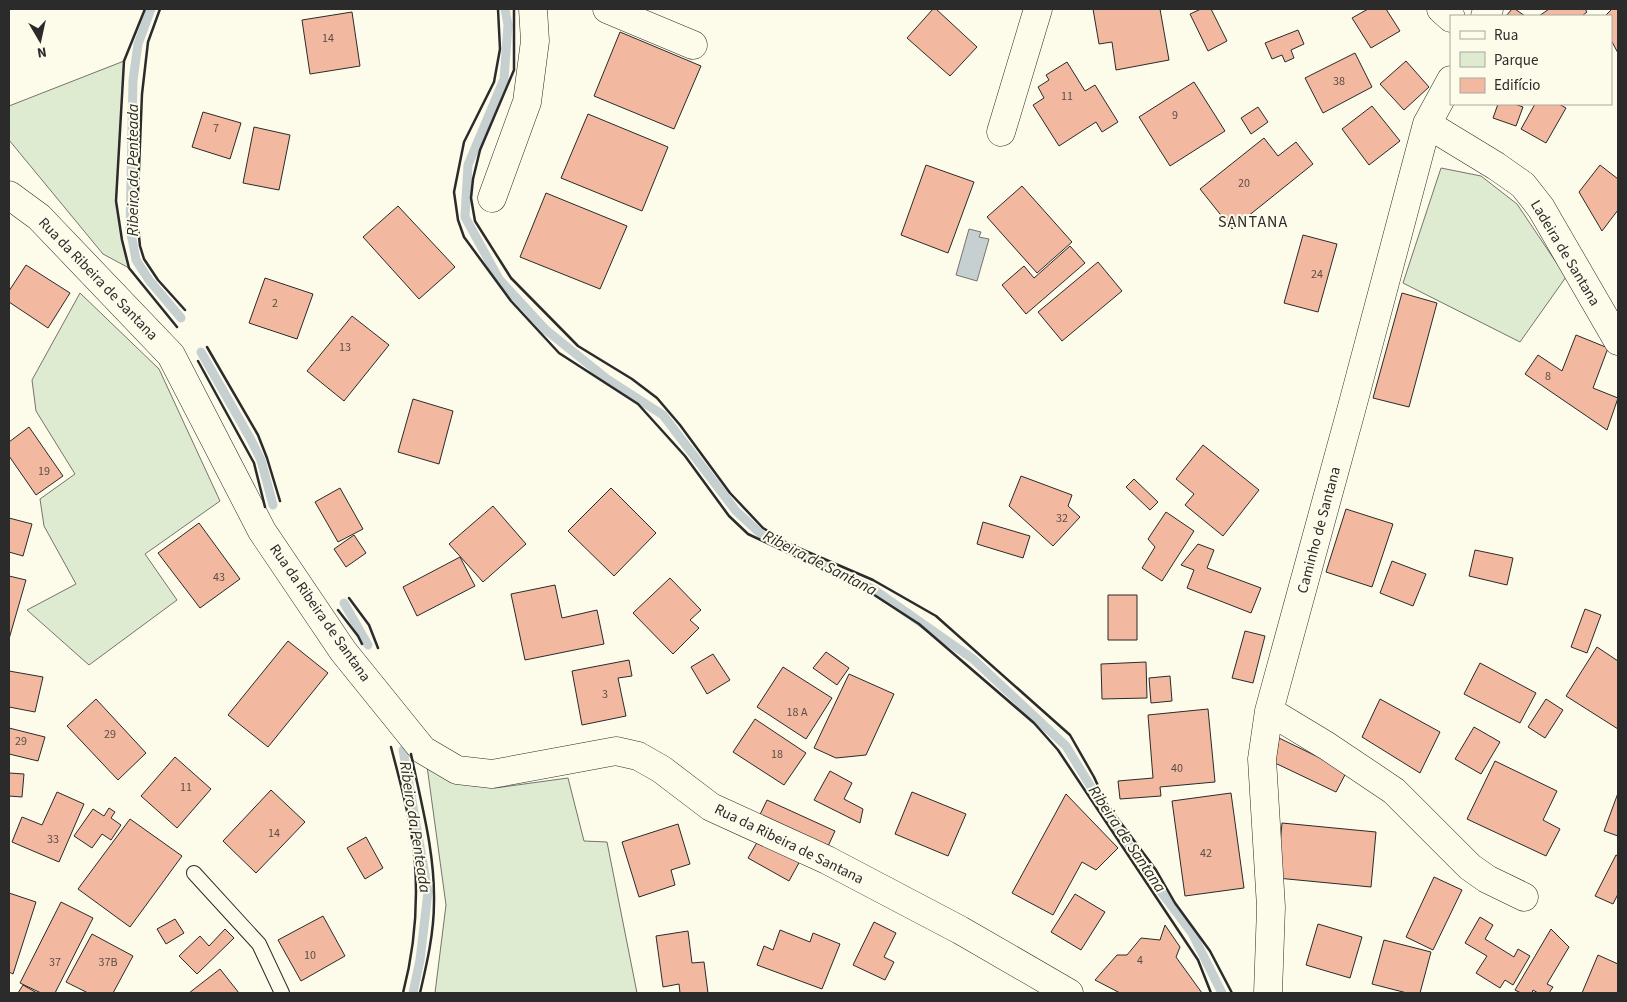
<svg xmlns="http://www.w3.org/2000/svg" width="1627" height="1002" viewBox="0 0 1627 1002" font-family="'Source Sans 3',sans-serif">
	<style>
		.green { fill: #deebd1; stroke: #74746e }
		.water { fill: #c7d0d0; stroke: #74746e }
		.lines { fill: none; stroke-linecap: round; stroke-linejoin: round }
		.stream { stroke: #c7d0d0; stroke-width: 9 }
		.building { fill: #f2b8a0; stroke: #2b2b2b }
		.lane-casing { stroke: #2b2b2b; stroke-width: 16 }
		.street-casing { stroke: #2b2b2b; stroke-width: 29 }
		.lane { stroke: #fdfbea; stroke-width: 14 }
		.street { stroke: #fdfbea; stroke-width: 28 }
		.wall { stroke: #2b2b2b; stroke-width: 2.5 }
		.labels { text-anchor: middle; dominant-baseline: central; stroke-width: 4; stroke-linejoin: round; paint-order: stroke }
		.number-label { font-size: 12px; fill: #5d4e48 }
		.street-label { font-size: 15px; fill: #2b2b2b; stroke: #fdfbea }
		.water-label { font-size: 16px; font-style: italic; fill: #2b2b2b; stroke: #fdfbea }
		.neighbourhood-label { font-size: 16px; letter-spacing: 1px; fill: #2b2b2b; stroke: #fdfbea }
	</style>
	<rect width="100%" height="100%" fill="#fdfbea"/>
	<path class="green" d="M124,61l-8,140 6,39 7,28 -26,-14 -94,-114v-34z
		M1441,168l40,8 36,28 49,73 -46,65 -117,-59z
		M80,293l79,76 61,132 -75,53 32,46 -88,65 -62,-55 49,-26 -32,-58 -4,-27 35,-25 -39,-63 -4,-31z
		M427,766l68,22 73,-10 16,63 23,1 30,151h-202l11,-88z"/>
	<path class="water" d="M969,229l12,3 -2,5 10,2 -12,42 -21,-6z"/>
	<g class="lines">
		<path class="stream" d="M151,9l-13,35 -5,36 -3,148 6,32 13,20 32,38
			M505,9l3,16 -4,54 -36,86 -3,52 34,62 47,51 61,49 56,36 73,96 28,26 109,52 100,70 93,87 39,64 54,79 33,44 30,60
			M201,352l49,86 11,22 12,45
			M344,603l24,42
			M403,750l25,142 -8,68 -7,33"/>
	</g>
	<path class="building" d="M933,9h3l41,38 -27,29 -43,-38z
		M1093,9h67l9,51 -53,10 -4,-28 -13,2z
		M1201,9h10l16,32 -19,10 -18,-37z
		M1368,9h18l14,22 -29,17 -19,-30z
		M1512,9h3l10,7h-19z
		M1549,9h36l2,3 -5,4h-43z
		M1612,9h6v44l-7,-13v-24h-6z
		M352,12l8,54 -50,8 -8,-54z
		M1298,30l6,14 -13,6 3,8 -9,4 -3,-7 -10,4 -7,-16z
		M620,32l81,34 -27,63 -80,-33z
		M1355,53l17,34 -49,26 -18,-35z
		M1406,61l23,26 -25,23 -24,-26z
		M1067,62l18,29 10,-6 23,37 -16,10 -6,-10 -37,24 -26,-41 11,-7 -6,-11 11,-7 -3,-5z
		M1194,82l31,49 -55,35 -31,-49z
		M1498,104h17l8,3 -7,19 -23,-8z
		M1535,104h24l7,4 -20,35 -25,-14z
		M1372,106l28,35 -31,24 -27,-36z
		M1258,107l10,15 -17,12 -10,-16z
		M203,112l38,11 -11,36 -38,-12z
		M588,114l80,33 -26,64 -81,-33z
		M254,127l36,8 -11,55 -36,-7z
		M1264,138l14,18 18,-14 17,22 -81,65 -32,-40z
		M926,165l48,17 -26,71 -47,-18z
		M1600,165l18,14v31l-16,21 -23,-39z
		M1022,186l50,56 -35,31 -50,-56z
		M546,193l81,33 -27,63 -80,-32z
		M398,206l57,61 -36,32 -56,-62z
		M1303,235l34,9 -19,68 -34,-9z
		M1070,246l15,17 -59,51 -24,-29 22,-19 10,12z
		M1098,262l24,29 -60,50 -24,-29z
		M26,265l44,28 -22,35 -39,-26v-11z
		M265,278l48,16 -16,45 -48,-16z
		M1402,293l35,10 -28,104 -36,-9z
		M352,316l37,29 -45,56 -37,-30z
		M1576,335l32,13 -15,40 25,10 -11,32 -82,-56 13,-19 24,16z
		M413,399l40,12 -14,53 -41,-12z
		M29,427l34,49 -27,19 -27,-39v-14z
		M1203,445l56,45 -36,46 -38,-31 9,-11 -18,-15z
		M1021,476l51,19 -4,11 12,11 -27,29 -44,-40z
		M1134,479l24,23 -8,8 -24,-23z
		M340,488l23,41 -25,13 -23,-40z
		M611,488l45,45 -42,43 -46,-45z
		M493,506l33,38 -43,38 -34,-38z
		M1346,509l47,15 -21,63 -46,-15z
		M1166,512l28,19 -32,50 -20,-13 13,-21 -7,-8z
		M9,518l23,6 -9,32 -14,-4z
		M983,522l47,14 -7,22 -46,-14z
		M199,523l41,56 -40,29 -42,-55z
		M354,535l12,18 -20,14 -12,-18z
		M1198,544l16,6 -7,18 54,20 -10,25 -64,-25 7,-18 -13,-5z
		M1475,550l38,8 -6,27 -38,-9z
		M460,557l15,29 -58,30 -14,-29z
		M1392,561l34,13 -13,32 -33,-13z
		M9,576l17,4 -17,59z
		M670,578l31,32 -11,10 9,8 -26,26 -40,-41z
		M555,585l7,33 35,-8 7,34 -79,16 -14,-66z
		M1108,595h29v45h-29z
		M1585,609l16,6 -14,38 -16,-6z
		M1245,631l20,5 -12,47 -21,-5z
		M288,641l40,32 -60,74 -40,-32z
		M1597,647l21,14v68l-52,-33z
		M826,652l23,16 -12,17 -24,-17z
		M713,654l17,26 -23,14 -16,-27z
		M629,660l3,16 -14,2 8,38 -44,9 -10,-54z
		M1146,662l1,36 -45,1 -1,-35z
		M1480,663l56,30 -16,30 -56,-29z
		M783,667l49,31 -26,41 -49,-32z
		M9,671l34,6 -8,35 -26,-5z
		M849,674l45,20 -28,61 -30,3 -22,-10z
		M1170,676l2,25 -21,2 -2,-25z
		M96,699l50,54 -28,27 -51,-54z
		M1380,699l60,33 -20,41 -58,-36z
		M1546,699l17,11 -18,28 -17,-11z
		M1208,709l7,73 -55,5 1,9 -41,3 -2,-18 35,-3 -5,-63z
		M755,719l51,34 -22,32 -51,-33z
		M1474,727l26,15 -19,32 -26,-15z
		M9,728l36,9 -7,24 -29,-7z
		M1279,738l68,33 -11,21 -61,-29z
		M175,757l36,32 -34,39 -36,-32z
		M1495,761l62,30 -14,29 17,9 -14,27 -79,-37z
		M830,771l22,12 -8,16 19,10 -3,14 -46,-23z
		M9,773l15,1 -2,23 -13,-1z
		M271,790l34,32 -49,51 -33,-32z
		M57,792l27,12 -25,58 -47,-20 10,-25 20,8z
		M912,792l54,22 -18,42 -53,-22z
		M1231,793l13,95 -59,8 -13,-95z
		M1618,793v43l-14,-5z
		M1066,794l52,54 -22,22 -14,-8 -29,53 -41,-22z
		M767,800l68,31 -11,24 -68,-32z
		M109,808l6,4 -4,6 10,7 -10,15 -9,-6 -10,14 -18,-12 19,-27 11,7z
		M130,819l52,37 -52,71 -52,-38z
		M1282,823l94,9 -5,55 -94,-9z
		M678,824l12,40 -19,6 4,15 -36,12 -17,-55z
		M366,837l17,31 -18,11 -18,-31z
		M759,839l41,22 -11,20 -41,-23z
		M1616,855l2,1v38l-5,10 -18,-8z
		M1434,877l28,13 -29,60 -27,-13z
		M9,893l27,9 -23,72 -4,-2z
		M1075,894l30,18 -24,38 -30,-18z
		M61,902l32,16 -38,75h-14l-21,-10z
		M323,916l22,40 -44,25 -23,-41z
		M1480,917l13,8 -8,14 29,18 4,-8 12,7 -17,29 -8,-5 -5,8 -24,-15 11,-17 -22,-13z
		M175,919l9,14 -18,11 -9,-15z
		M874,922l22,11 -12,24 10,5 -9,18 -32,-15z
		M1318,924l44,13 -12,41 -44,-13z
		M1165,925l15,22 -4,10 26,36h-82l-25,-13 22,-25h10l14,-17 19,2z
		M225,929l9,9 -37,36 -18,-18 21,-20 9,10z
		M1551,929l18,18 -22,37 6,3 -4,6h-11l-5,-3 -1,3h-11l-6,-3z
		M780,930l30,12 3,-9 27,11 -18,45 -65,-24 7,-19 9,4z
		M688,931l4,32 12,-1 4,31h-28l-1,-9 -16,3 -7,-51z
		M92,934l41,22 -20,37h-25l-22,-11z
		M1384,940l47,12 -11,41h-13l-35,-9z
		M1598,955l20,9v29h-36z
		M220,969l19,24h-50z
		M23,985l14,8h-19z"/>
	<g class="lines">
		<defs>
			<path id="lane" d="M194,873l65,71 23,49"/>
			<path id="street" d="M607,9l86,36
				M1441,9l10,9
				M1485,16l4,-7
				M1427,124l69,42 27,19 18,23 77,133
				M1001,132l37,-123
				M9,195l30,22 132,138 91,176 81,120 80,99 34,20 35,4 124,-23 22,5 23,13 50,38 116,53 133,70 109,63
				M492,198l35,-96 8,-61 -2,-32
				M1269,711l58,35 67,45 76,76 17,12 37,18
				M1268,993l3,-86 -9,-148 7,-48 83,-304 75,-283 24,-44"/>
		</defs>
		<use href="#lane" class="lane-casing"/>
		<use href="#street" class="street-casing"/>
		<use href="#lane" class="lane"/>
		<use href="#street" class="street"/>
		<path class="wall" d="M145,9l-21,52 -8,140 6,39 7,28 48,59
			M160,9l-12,33 -6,52 -5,124 3,28 4,13 14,21 27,30
			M498,9l2,40 -6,33 -30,60 -10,50 4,28 6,17 47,64 48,52 79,51 47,52 44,60 19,18 117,55 54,35 115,99 24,27 140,210 13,33
			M514,9v61l-34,80 -7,29 -2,19 4,23 36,57 67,68 54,33 25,19 23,27 50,68 33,35 24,15 86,37 63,36 134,119 24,42 12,26 50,67 19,33 35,48 22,42
			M207,347l51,88 9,23 13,43
			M198,361l56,102 11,44
			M349,598l20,27 9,23
			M338,610l20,26 4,8
			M391,747c10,38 21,77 24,117 3,43 -1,87 -12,129
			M411,754c10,49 24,98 23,148 0,31 -7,61 -14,91"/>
	</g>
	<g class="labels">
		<g class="number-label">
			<text x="328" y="38">14</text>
			<text x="1339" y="81">38</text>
			<text x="1067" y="96">11</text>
			<text x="1175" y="115">9</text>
			<text x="216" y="128">7</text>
			<text x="1244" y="183">20</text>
			<text x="1317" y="274">24</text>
			<text x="275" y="303">2</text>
			<text x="345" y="347">13</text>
			<text x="1548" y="376">8</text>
			<text x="44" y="471">19</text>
			<text x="1062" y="518">32</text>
			<text x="219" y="577">43</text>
			<text x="605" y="694">3</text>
			<text x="797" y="712">18 A</text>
			<text x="110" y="734">29</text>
			<text x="21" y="741">29</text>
			<text x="777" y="754">18</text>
			<text x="1177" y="768">40</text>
			<text x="186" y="787">11</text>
			<text x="274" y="833">14</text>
			<text x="53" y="839">33</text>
			<text x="1206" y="853">42</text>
			<text x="310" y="955">10</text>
			<text x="1140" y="960">4</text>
			<text x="55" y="962">37</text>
			<text x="108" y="962">37B</text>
		</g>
		<g class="street-label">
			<text transform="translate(1565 253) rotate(59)">Ladeira de Santana</text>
			<text transform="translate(98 279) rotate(46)">Rua da Ribeira de Santana</text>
			<text transform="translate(1319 530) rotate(-75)">Caminho de Santana</text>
			<text transform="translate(320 613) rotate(55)">Rua da Ribeira de Santana</text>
			<text transform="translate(789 844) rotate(26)">Rua da Ribeira de Santana</text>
		</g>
		<g class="water-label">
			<text transform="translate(133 170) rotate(-90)">Ribeiro da Penteada</text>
			<text transform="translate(820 563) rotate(27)">Ribeira de Santana</text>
			<text transform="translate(415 827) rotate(81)">Ribeiro da Penteada</text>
			<text transform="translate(1127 839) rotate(56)">Ribeira de Santana</text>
		</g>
		<g class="neighbourhood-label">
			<text x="1253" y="222">SANTANA</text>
		</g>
	</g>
	<rect width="1627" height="1002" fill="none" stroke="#2b2b2b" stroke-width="20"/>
	<rect x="1450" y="15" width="162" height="90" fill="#fdfbea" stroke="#a9a89e"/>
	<rect x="1460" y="31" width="25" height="8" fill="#fdfbea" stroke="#a9a89e"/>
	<text x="1494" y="40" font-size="15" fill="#2b2b2b">Rua</text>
	<rect x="1460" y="52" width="25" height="15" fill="#deebd1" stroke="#a9a89e"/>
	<text x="1494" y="65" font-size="15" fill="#2b2b2b">Parque</text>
	<rect x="1460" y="78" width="25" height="15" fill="#f2b8a0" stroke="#a9a89e"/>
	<text x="1494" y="90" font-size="15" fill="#2b2b2b">Edifício</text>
	<g transform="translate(40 40) rotate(171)" stroke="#fdfbea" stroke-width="4" paint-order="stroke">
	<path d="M0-4L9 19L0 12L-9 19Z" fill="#2b2b2b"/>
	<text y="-8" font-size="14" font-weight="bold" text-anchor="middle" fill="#2b2b2b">N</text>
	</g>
</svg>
